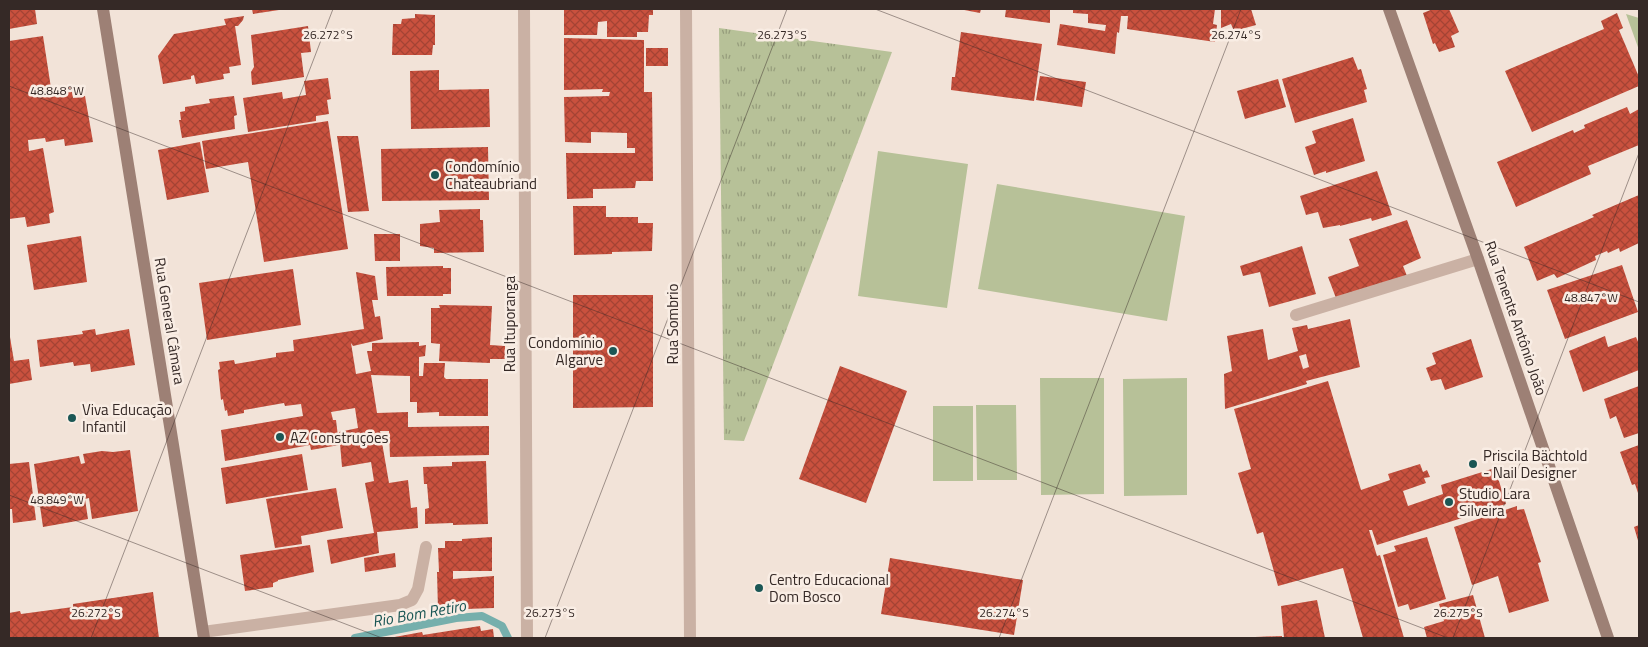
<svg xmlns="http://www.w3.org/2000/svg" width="1648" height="647" viewBox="0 0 1648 647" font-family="'Titillium Web',sans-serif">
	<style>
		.grass { fill: url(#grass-tufts) }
		.pitch { fill: #b7c198 }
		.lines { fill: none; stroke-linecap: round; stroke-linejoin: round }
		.stream { stroke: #76afac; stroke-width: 8 }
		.building { fill: url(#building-cross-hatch); fill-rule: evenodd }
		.lane { stroke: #cab1a4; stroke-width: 12 }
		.street { stroke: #cab1a4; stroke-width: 12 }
		.secondary { stroke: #9d8075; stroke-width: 12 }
		.ticks { fill: none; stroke: #352926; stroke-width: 1; stroke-opacity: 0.45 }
		.poi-dot { fill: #1b5755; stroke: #f9ede4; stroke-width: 2 }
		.labels { text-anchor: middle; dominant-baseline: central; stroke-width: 5; stroke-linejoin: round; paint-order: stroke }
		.poi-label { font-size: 15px; fill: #352926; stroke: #f9ede4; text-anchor: start }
		.street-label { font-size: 15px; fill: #352926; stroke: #f9ede4 }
		.water-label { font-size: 16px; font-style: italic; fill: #1b5755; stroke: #f9ede4 }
		.ticks-label { font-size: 12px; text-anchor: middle; fill: #352926; stroke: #f9ede4; stroke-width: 5; stroke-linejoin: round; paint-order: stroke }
	</style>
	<defs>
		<pattern id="grass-tufts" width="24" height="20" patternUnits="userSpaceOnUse" patternTransform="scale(1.25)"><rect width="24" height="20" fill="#b7c198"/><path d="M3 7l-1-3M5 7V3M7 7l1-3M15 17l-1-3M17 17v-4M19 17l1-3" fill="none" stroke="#969d7c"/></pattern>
		<pattern id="building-cross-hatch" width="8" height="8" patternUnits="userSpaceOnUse" patternTransform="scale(1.25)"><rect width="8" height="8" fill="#c9513e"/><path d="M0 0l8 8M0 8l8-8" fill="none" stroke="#a44334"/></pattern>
	</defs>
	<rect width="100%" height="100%" fill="#f2e3d8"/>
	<path class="grass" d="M719,28l173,24 -148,389 -20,-1z"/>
	<path class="pitch" d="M1626,14l13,4v32z
		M878,151l90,13 -21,144 -89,-12z
		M997,184l188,32 -18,105 -189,-32z
		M1040,378h64v116l-63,1z
		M1187,378v117l-63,1 -1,-117z
		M976,405h40l1,75h-40z
		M933,406h40v75h-40z"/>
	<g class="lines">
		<path class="stream" d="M355,638l101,-20 26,-2 20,10 6,12"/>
	</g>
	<path class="building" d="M9,9h26l2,15 -28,5z
		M252,9h27v1l-26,4z
		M564,9h89v6h-4l-1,17h-11v5h-30v-16l-9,1 -1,13h-33z
		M959,9h22l-1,4z
		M1006,9h44v14l-45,-6z
		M1073,9h142l-2,15 4,1 -2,17 -88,-13 1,-13h-7l-2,17 -2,-1 -2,22 -58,-9 3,-21 45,7 1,-6 -18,-2v-9l-15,-1z
		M1224,9h27l5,16 -22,6 -3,-7 -10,4v-18z
		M1433,9h16l10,23 -8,4 4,11 -16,5 -4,-9 -2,1 -10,-31z
		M1617,13l6,15 -4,2 20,47v9l-107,46 -27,-61 99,-42 -3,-8z
		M415,14l20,1v30h-2l-1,10h-40l1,-31h8l1,-5 13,-1z
		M244,16l-1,4 -5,6h-3l6,39 -12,2 1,6 -7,1 1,5 -28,5 -2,-9 -3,1v3l-28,5 -5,-28 16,-22 52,-9 -2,-6z
		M308,26l3,26 -10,1 3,24 -52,8 -1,-13 3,-5 -3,-32z
		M961,32l81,12 -8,57 -83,-11 1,-13h3z
		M43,36l8,52 20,-3 2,13 12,-2 8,46 -28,4 -1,-7 -18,3 -1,-4 -17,2 1,11 14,-3 11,64 -5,2 1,9 -23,4 -2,-10 -16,2v-178z
		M564,38l80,2v52h8l1,89h-17l-1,7 -42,1v9l-26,1 -1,-46h69v-5h-8v-15l-36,-1v11l-26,-1 -1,-45 45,-1 1,-4h-8l1,-3 -39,1z
		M646,48h22v18h-22z
		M1353,57l5,13 3,-1 6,20 -3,1 3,12 -72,21 -13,-44z
		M439,70v20l50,-1 1,38 -79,2 -1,-58z
		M1040,76l46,6 -4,25 -46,-7z
		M328,78l3,21 -4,1 2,14 -13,2v5l-68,11 -5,-34 39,-6 1,7 23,-4 -2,-14z
		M1278,79l8,28 -41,12 -8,-28z
		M234,96l3,19 -3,1 1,13 -53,9 -3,-18h2l-1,-8 5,-1v-4l25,-4 -1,-4z
		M1627,107l3,7 9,-5v36l-51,21 3,8 -75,33 -19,-45 76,-32 1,3 11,-5 -1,-3z
		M1353,118l12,43 -39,12v-2l-12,4 -9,-28 11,-4 -4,-12z
		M328,121l20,128 -84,13 -16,-100 -42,7 -4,-28z
		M337,136h21l11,75 -21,1z
		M200,142l9,50 -42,8 -9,-50z
		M488,147l1,53 -107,1 -1,-52z
		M1377,171l15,44 -20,6 -1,-3 -31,8v-1l-17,3 -5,-16 -12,3 -6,-19z
		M1639,195v48l-19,9 -1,-4 -11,5 -1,-2 -12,5 1,4 -39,18 -3,-4 -17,7 -13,-34 70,-30 -2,-2z
		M573,206h33v11h32v6h15l-1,28 -40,1v2l-38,1z
		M480,209v11h3l1,32 -50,1v-5l-14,-2v-22l20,-2 -1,-12z
		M1407,220l14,38 -18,8 4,10 -71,22 -8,-21 31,-11 -10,-27z
		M374,234h26v27h-25z
		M81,236l6,46 -53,8 -7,-45z
		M1302,246l14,48 -47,13 -9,-35 -17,4 -3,-10z
		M1622,265l16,47 -73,27 -18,-49z
		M443,266v2h8v26h-8v2h-56l-1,-29z
		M293,269l8,56 -94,15 -8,-57z
		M356,272l19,4 3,24h-6l3,17 5,-1 3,23 -30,7 -2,-3 5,31 15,-3 -4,-20h5v-8l47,-1v4l7,-1 -1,11 -6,1v19h4l1,-13h21l-1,14 2,2h42v37h-49v-4l-22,1v-11h-7v-26l-39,-1 6,38 31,-1v15l81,-1v29l-99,2 -1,-26h-9l9,52 19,-3 3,28 6,-1 1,21 -41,4 2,21 -48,11 -4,-24 47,-7 -9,-50 9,-2 -3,-19 -29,5 -3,-35 19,-4 -3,-20 -24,4 2,8h3l3,25 -28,5 -1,-5 -85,16 -4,-31 82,-14 -2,-12 -16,2 -1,-3 -40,7v3l-16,3 -1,-6 -2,1 -2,-12 -2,1 -3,-30 2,-1 -1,-7 15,-2 1,4 41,-7v-4l18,-2 -1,-11 71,-11z
		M573,295h80v112l-80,1z
		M439,305l53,1 -2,39 15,1v13h-15v4l-51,-2 1,-17 -9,-1v-35h9z
		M1350,319l10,48 -54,14 1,3 -82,25 -1,-35 8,-3 -5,-35 36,-7 5,31 30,-9 -6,-23 15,-3 1,4zM1306,354l3,13 -6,2 -4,-13z
		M95,329l1,6 33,-6 6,36 -44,7 -1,-8 -16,2 -1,-4 -33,5 -3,-27 46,-6 -1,-3z
		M1605,336l3,11 28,-10 3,7v26l-56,22 -14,-41z
		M9,337h1l4,24 15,-2 3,21 -23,4z
		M1471,339l12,38 -38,13 -4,-11 -10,2 -5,-13 10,-4 -4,-11z
		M840,366l67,25 -41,112 -67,-24z
		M1328,381l33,109 29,-10 -2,-6 32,-10 3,8 4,-2 3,7 -6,1 2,5 -23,8 5,15 35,-12 -2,-9 54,-17 11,36 -129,41 -5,-15h-3l8,26 3,-1 24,83h-41l-20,-70 -65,18 -15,-54 -6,2 -19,-61 13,-4 -17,-60z
		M1639,386v47l-15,5 -8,-22 -6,3 -6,-20z
		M1639,445v51l-4,-12 -3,1 -12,-33z
		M130,450l8,61 -46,8 -3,-21 -4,1 3,20 -45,8 -9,-63 45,-8 2,8 4,-1 -2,-9 19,-3 11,1z
		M302,454l6,36 -82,14 -5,-36z
		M486,461l2,63 -35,1v-2l-28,1v-15l4,-1 -2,-24h-3l-1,-17 29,-1v-4z
		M29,462l7,58 -23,3 -1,-14h-3v-45z
		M336,488l7,40 -42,8 1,8 -27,4 -9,-49z
		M1517,506v4l7,-1 17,53 -3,1 11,38 -40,12 -11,-37 -26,9 -18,-58z
		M1639,525v19l-5,-17z
		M492,537v34h-39v8l41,-3v32l-56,2 -1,-38h2l-1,-24h7v-7h17v-2z
		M1427,537l19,62 -36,11 -2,-6 -10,3 -15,-52 13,-4 -2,-5z
		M310,545l4,27 -36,8v1l-5,2v4l-28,4 -5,-36z
		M395,553l1,14 -31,5 -1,-14z
		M890,558l133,22 -9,55 -133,-21z
		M153,592l6,46h-150v-25l11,-2 1,3 52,-7v-3z
		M1473,595l12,43h-58l-3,-11 20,-6 -5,-17z
		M1317,600l8,38h-41l-3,-32z
		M480,626l1,5 12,-2 1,9h-105l33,-6 1,3z
		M1282,636v2h-27v-1z"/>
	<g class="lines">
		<path class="lane" d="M203,632l197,-27 12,-5 6,-11 8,-42"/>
		<path class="street" d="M524,9l3,629
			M686,9l4,629
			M1296,315l182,-56"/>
		<path class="secondary" d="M103,9l101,629
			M1389,9l89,250 130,379"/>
	</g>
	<path class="ticks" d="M875,9l764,293M9,86l1439,552M9,495l373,143M91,638l242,-629M545,638l242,-629M999,638l242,-629M1453,638l186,-485"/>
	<g class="poi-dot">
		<circle cx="435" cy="175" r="5"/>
		<circle cx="613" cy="351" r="5"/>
		<circle cx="72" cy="418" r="5"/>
		<circle cx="280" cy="437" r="5"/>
		<circle cx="1473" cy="464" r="5"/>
		<circle cx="1449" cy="502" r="5"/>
		<circle cx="759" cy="588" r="5"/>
	</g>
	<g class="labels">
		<g class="poi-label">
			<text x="445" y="166">Condomínio<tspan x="445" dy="17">Chateaubriand</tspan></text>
			<text x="603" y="342" text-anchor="end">Condomínio<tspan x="603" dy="17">Algarve</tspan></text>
			<text x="82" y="409">Viva Educação<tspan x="82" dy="17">Infantil</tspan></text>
			<text x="290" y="437">AZ Construções</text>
			<text x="1483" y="455">Priscila Bächtold<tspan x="1483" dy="17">- Nail Designer</tspan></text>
			<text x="1459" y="493">Studio Lara<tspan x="1459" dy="17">Silveira</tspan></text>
			<text x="769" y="579">Centro Educacional<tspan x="769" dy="17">Dom Bosco</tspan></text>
		</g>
		<g class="street-label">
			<text transform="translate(1516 318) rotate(71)">Rua Tenente Antônio João</text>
			<text transform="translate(170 321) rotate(81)">Rua General Câmara</text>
			<text transform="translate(509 324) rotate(-90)">Rua Ituporanga</text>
			<text transform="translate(672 324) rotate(-90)">Rua Sombrio</text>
		</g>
		<g class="water-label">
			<text transform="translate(419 613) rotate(-10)">Rio Bom Retiro</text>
		</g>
	</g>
	<g class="ticks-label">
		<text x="328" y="39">26.272°S</text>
		<text x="782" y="39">26.273°S</text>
		<text x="1236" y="39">26.274°S</text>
		<text x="57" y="95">48.848°W</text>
		<text x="1591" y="302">48.847°W</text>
		<text x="57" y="504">48.849°W</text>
		<text x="96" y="617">26.272°S</text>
		<text x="550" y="617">26.273°S</text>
		<text x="1004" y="617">26.274°S</text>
		<text x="1458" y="617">26.275°S</text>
	</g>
	<rect width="1648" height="647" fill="none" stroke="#352926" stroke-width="20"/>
</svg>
